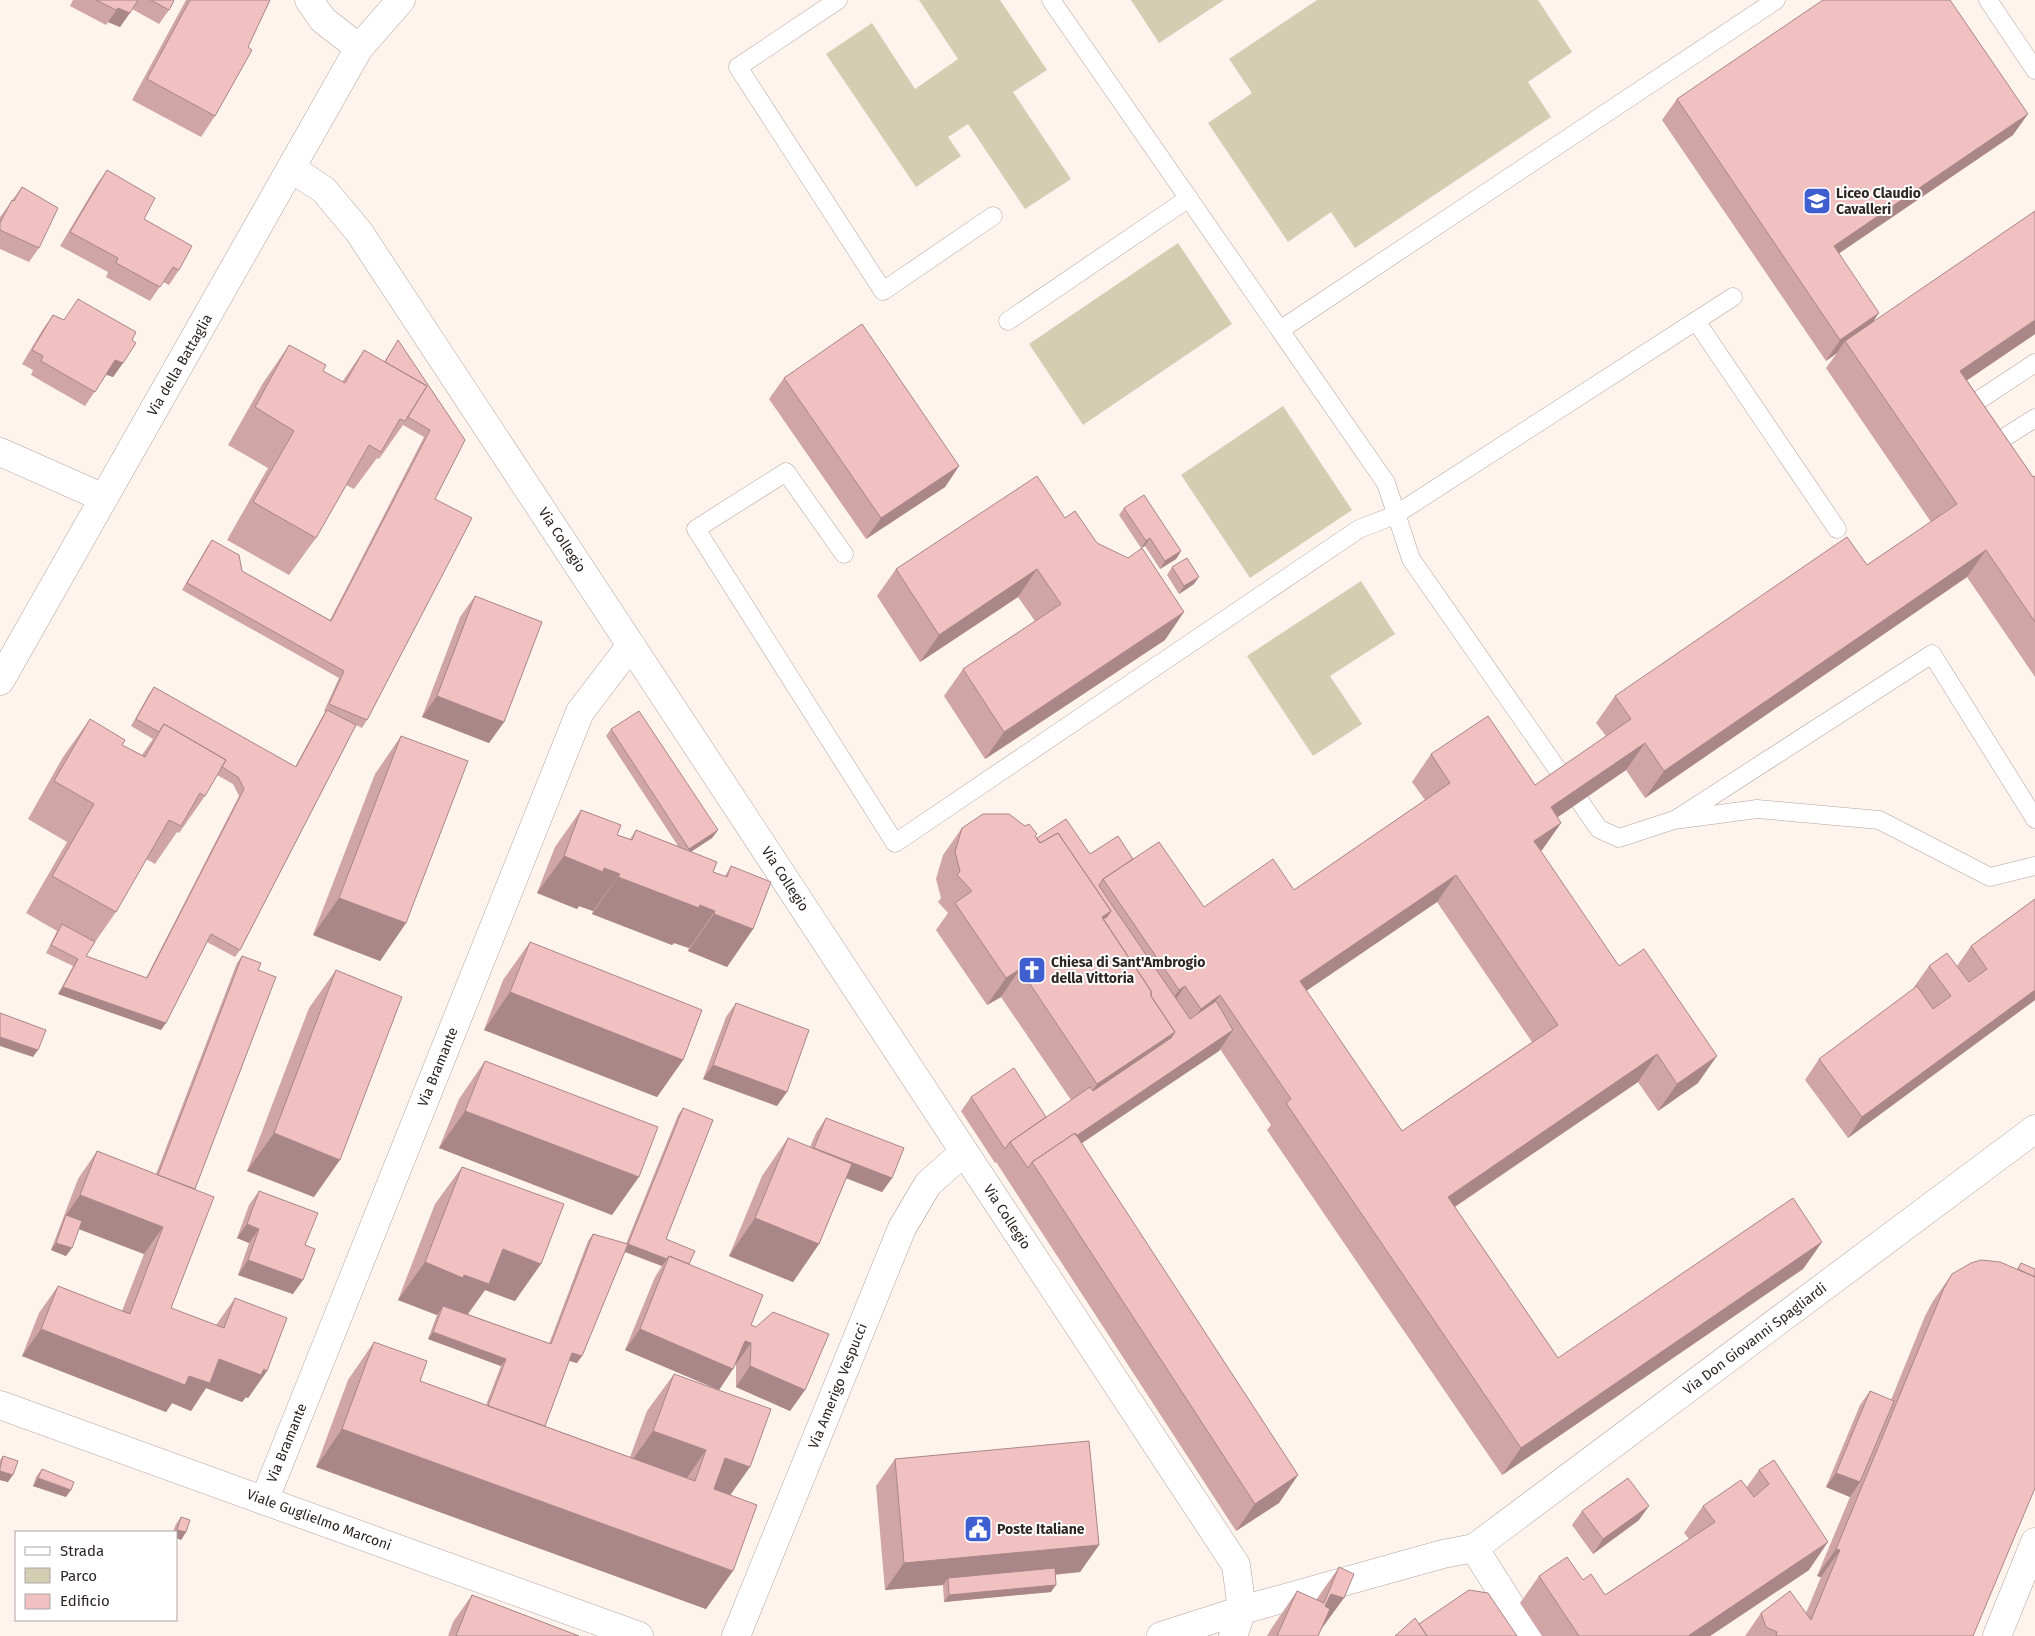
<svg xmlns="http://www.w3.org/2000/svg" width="2035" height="1636" viewBox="0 0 2035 1636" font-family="'Fira Sans',sans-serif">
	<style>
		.green { fill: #d3cdb2 }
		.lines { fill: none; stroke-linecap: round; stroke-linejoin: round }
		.lane-casing { stroke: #b4a39c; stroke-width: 19 }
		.street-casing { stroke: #b4a39c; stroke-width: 29 }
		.lane { stroke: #fff; stroke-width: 18 }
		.street { stroke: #fff; stroke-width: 28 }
		.wall { fill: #cfa5a6; fill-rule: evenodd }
		.shaded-wall { fill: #a98687 }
		.building { fill: #f1c0c1; stroke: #a98687; fill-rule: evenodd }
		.labels { text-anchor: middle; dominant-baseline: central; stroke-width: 4; stroke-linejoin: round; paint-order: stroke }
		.poi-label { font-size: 14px; font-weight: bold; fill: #2d2623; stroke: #fff; text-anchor: start }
		.street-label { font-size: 14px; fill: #2d2623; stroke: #fff }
	</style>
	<rect width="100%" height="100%" fill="#fff3ee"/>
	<path class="green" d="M919,0h81l47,70 -34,22 58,87 -46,30 -57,-85 -20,13 13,19 -45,31 -90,-133 46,-31 43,66 43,-30z
		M1131,0h93l-65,43z
		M1317,0h221l34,52 -44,30 23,35 -196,131 -24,-36 -43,30 -80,-119 44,-30 -23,-34z
		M1178,243l54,81 -149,101 -54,-81z
		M1283,406l69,104 -102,68 -69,-103z
		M1361,581l34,53 -65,42 32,48 -49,32 -66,-100z"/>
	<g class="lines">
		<defs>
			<path id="lane" d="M838,0l-100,67 145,224 110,-75
				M1051,0l335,483 25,76 188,270 20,9 55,-18 83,-11 122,11 111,57 45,-11
				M1988,0l47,70
				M1008,321l181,-123
				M1696,321l141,208
				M1280,330l496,-330
				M1979,400l56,-37
				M2002,439l33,-21
				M844,554l-58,-82 -90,57 199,314 464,-314 36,-14 338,-218
				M1678,818l254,-164 103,165"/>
			<path id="street" d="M309,0l14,20 36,28
				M292,169l32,21 35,42 877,1333 6,45 -9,26
				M0,452l104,46
				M0,681l359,-633 42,-48
				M0,1405l639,231
				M264,1501l316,-789 51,-67
				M1474,1548l56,88
				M736,1636l166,-408 26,-44 36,-32
				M1161,1636l81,-26 201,-56 31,-6 561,-419
				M1997,1636l38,-94"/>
		</defs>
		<use href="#lane" class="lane-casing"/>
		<use href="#street" class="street-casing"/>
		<use href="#lane" class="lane"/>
		<use href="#street" class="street"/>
	</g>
	<path class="wall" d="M73,0h100l-4,10 -10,14 -27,-15 -12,18 -12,-5 -2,3 -36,-19z
		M186,0h84l-55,116 -14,21 -69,-37z
		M1677,99l336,36 -174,118 34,69 162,12 -68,46 66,97 2,-1v201l-68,-100 -322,221 -19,-28 -69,47 4,6 -19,27 -2,1 158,232 -40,28 -20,-29 -183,125 103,151 264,-116 -19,27 -301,206 -235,-345 4,-5 -51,-76 -1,2 -138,92 217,332 -19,28 -43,28 -240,-369 -1,1 -34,-52 10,-14 75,20 25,-17 -70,-103 -14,8 -51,-75 12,-17 -10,-11 3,-4 -5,-19 7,-24 19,-27 63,-2 12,12 53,16 43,5 71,48 90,-17 131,-90 -13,-18 19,-28 104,31 71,-49 -10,-13 19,-27 252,-131 64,-43 -105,-154 11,-15 -11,8 -164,-241zM1437,902l95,140 -130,89 -96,-140z
		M107,170l37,49 35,51 -10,15 -6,-3 -13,19 -44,-24 2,-5 -48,-26 37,-62z
		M22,187l17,61 -10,14 -29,-13v-32z
		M53,315l11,5 68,20 -9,23 -10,14 -7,-2 -21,31 -54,-31 2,-5 -11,-6 21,-35z
		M398,340l67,100 -30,59 -68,221 -5,8 -6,-3 -116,225 -5,7 -28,-15 -46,88 -103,-36 15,-28 -27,-13 11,-22 -31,-18 41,-71 -39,-23 35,-62 27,-38 32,26 20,10 11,-16 -22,-13 18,-32 5,-7 141,80 27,-50 3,-5 -1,-1 15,-33 -157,-88 25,-43 5,-7 30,31 88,49 94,-183 -21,-12 -24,34 -2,-1 -23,31 -8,-4 -30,53 -27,37 -62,-35 41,-72 -40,-23 35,-62 26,-38 34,26 19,11 22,-32 20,12zM217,775l16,9 6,12 -93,182 -60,-22 9,-14 21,-30 30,-53 9,5 22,-32 2,1 26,-37z
		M784,378l175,88 -14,21 -79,52 -97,-140z
		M1124,508l57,43 -5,8 -16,10 -15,-23 -4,2 -22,-33z
		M1065,518l100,122 -180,119 -41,-63 19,-27 72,-48 -17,-24 -98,65 -43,-66 19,-27z
		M1172,567l22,17 -15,10 -12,-19z
		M475,596l29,126 -15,21 -67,-26 38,-100z
		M611,729l107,101 -6,8 -21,14 22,20 12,4 6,-10 22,63 -26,38 -39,-16 1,-3 -15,-5 -2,2 -80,-31 1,-3 -14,-5 -2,3 -40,-16 18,-46 26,-37 36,25 13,4 6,-9 42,16 -72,-110z
		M401,736l5,187 -26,38 -67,-26 62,-161z
		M2035,899v101l-187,138 -43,-58 14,-21 96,-71 -1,-1 15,-21h28l14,-20z
		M530,942l153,118 -26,37 -173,-67 19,-50z
		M242,956l16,14 -63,219 -24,119 45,17 19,-27 32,73 -19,27 -2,-1 -4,5 -36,-14 -15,23 -19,-8 -6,9 -144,-56 17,-43 19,-27 64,25 22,-57 -65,-25 -13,27 -15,-6 27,-71 19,-28 59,23 81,-211z
		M336,970l-22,227 -67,-26 62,-163z
		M736,1003l41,103 -74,-27 23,-62z
		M485,1061l127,154 -173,-67 20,-49z
		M683,1108l-17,131 23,25 62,61 54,65 -15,21 -54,-24v-23l-17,26 -94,-40 30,-73 7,-11 -37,-14 -48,111 -8,-2 -24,65 85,31 17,-46 27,-37 56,121 -24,114 -390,-142 32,-87 26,-38 46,39 66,24 15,-39 -73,-27 9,-24 -39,-15 37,-96 27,-37 53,134 -30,-11 -17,24 81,30 39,-103 5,-7 33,10 52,-129z
		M826,1118l66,60 -10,14 -36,-14 -27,66 -26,38 -64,-26 33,-80 26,-38 22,9 6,-14z
		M259,1191l46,54 -12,49 -55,-19 11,-32 -12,-5 12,-33z
		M2021,1263l-48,373h-228l16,-23h45l15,-36 -4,-1 33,-79 -24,-10 34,-82 10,-14 21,9 34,-84 8,-15 19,-27 65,-5z
		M3,1456l5,26 -8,-2v-20z
		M895,1459l204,86 -19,27 -25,3 -4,17 -107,10 -1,-17 -58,5 -9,-104z
		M1774,1460l35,110 -99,66h-168l-22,-33 19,-27 44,4 22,15 84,-56 -5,-6 19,-27 43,-18 13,-18z
		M42,1469l24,28 -33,-11 3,-9z
		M1582,1511l57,9 -46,34 -21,-29z
		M181,1517l5,15 -5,8 -5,-8h-3l3,-8z
		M1339,1567l-18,63 -3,6h-51l4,-7 26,-38 19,9z
		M472,1595l107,41h-131l5,-14z"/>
	<path class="shaded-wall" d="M118,8l12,5 -10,14 -12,-5 -2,3z
		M2028,114l-15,21 -194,132 15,-21z
		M1879,313l-14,21 -20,7 -8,12 -11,8 14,-21z
		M2035,320v14l-94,64 19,-27z
		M115,360l8,3 -10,14 -8,-3z
		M959,466l-14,21 -79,52 15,-21z
		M1150,538l-5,8 -4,2 5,-7z
		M1986,550l-19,27 -322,221 19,-27z
		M1181,551l-5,8 -16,10 5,-8z
		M1037,569l-19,28 -98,65 19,-27z
		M1199,577l-5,7 -15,10 5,-8z
		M1184,612l-19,28 -180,119 19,-27z
		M437,696l67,26 -15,21 -67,-26z
		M1645,743l-19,27 -94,65 19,-28z
		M1561,823l-19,27 -27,18 19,-27z
		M718,830l-6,8 -28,18 5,-7z
		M564,856l40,12 16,6 -27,37 -14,-5 -2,3 -40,-16z
		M1456,875l-19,27 -156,106 19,-27z
		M618,877l97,34 -26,37 -15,-5 -2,2 -80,-31z
		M339,898l67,25 -26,38 -67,-26z
		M1111,911l-11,16 2,-10z
		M714,914l39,15 -26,38 -39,-16z
		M1020,969l-19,28 -14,8 19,-27z
		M1185,986l-19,28 -6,3 19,-27z
		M63,987l103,36 -5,7 -103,-36z
		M2035,990v10l-187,138 14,-21z
		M510,992l173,68 -26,37 -173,-67z
		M1220,995l-19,27 -19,14 19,-27z
		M1233,1030l-14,21 -180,121 -5,-8z
		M1175,1032l-19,27 -78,53 19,-28z
		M0,1037l38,13 -5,7 -33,-11z
		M1657,1054l-19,28 -209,142 19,-27z
		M1717,1056l-19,27 -40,28 19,-27z
		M713,1065l74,27 -10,14 -74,-27z
		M465,1111l174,66 -27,38 -173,-67z
		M274,1133l66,27 -26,37 -67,-26z
		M814,1148l78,30 -10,14 -78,-30z
		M80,1195l83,32 -19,27 -81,-31 3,-8z
		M755,1218l64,26 -26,38 -64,-26z
		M247,1224l12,5 -10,14 -12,-5z
		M1822,1242l-19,27 -301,206 19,-27z
		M56,1243l16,5 -6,8 -15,-6z
		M628,1244l39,15 -5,7 -39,-15z
		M503,1249l38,15 -26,37 -30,-11 -23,32 -20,-14 -5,7 -39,-15 27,-38z
		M248,1260l55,20 -10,14 -55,-19z
		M41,1329l148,47 30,-17 48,12 -19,27 -2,-1 -4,5 -36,-14 -15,23 -19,-8 -6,9 -144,-56z
		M640,1329l93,40 -14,21 -94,-40z
		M433,1332l73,27 -5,7 -73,-27z
		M745,1341l6,2 -15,21 -6,-2z
		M572,1353l10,3 -5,7 -10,-3z
		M750,1366l55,24 -15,21 -54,-24z
		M342,1429l391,142 -27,38 -390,-142z
		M653,1431l53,19 -26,38 -54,-19z
		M725,1458l25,9 -26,37 -25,-9z
		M0,1471l13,4 -5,7 -8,-2z
		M1836,1473l24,9 -10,15 -24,-10z
		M1298,1475l-19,28 -43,28 19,-27z
		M38,1478l33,12 -5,7 -33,-11z
		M1649,1506l-10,14 -46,34 10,-15z
		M177,1530l9,2 -5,8 -5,-2v-6h-1z
		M1828,1542l-19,28 -99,66h-22z
		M1099,1545l-19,27 -132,12v-6l-5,7 -58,5 19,-27z
		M1836,1549l4,1 -19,27 -4,-1z
		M1056,1585l-5,7 -107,10 5,-7z
		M1331,1594l13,4 -27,37 -12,-4z"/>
	<path class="building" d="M96,0h42l-8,13 -12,-5 -2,2z
		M151,0h22l1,1 -5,9z
		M190,0h80l-22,47 4,3 -37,66 -68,-37z
		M1823,0h127l78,114 -194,132 45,67 -39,27 -163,-241z
		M107,170l48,28 -11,21 48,27 -13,24 -6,-3 -13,20 -44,-24 2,-5 -48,-26z
		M22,187l36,21 -19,40 -39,-18v-7l12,-23 2,1z
		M2035,211v109l-75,51 73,106 2,-1v146l-49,-72 -322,221 -19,-28 -94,64 10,16 -27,18 85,125 25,-17 73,107 -40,28 -20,-30 -209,143 110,161 235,-160 29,44 -301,206 -235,-345 5,-4 -71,-104 -19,14 -16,-23 -6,4 -76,-111 56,-37 45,65 69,-48 21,31 156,-107 -19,-29 57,-38 47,69 96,-66 -16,-23 232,-159 20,28 90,-61 -112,-163zM1456,875l102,150 -156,106 -102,-150z
		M78,299l58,33 -4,8 4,3 -13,20 -8,-3 -20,32 -54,-31 2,-5 -11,-6 21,-35 11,5z
		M862,324l97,142 -78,52 -97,-140z
		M398,340l67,100 -30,59 37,19 -105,202 -38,-16 15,-33 -157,-88 25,-43 27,15 3,16 89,50 99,-191 -22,-13 19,-31 -42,-24z
		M289,345l37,20 -3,6 22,12 19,-33 63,36 -22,35 -5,-2 -19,33 -12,-7 -53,93 -63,-36 41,-71 -39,-24z
		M1037,476l28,42 10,-7 22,32 31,15 14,-10 42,64 -180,120 -41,-63 98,-65 -24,-35 -98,66 -43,-66z
		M1144,495l37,56 -16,10 -15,-23 -4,3 -22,-33z
		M1187,558l12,19 -15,9 -12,-19z
		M475,596l67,26 -38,100 -67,-26z
		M154,687l142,80 31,-57 29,15 -116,225 -29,-16 -45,89 -103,-36 15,-28 -27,-14 11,-21 33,18 -9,14 61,22 97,-189 -6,-12 -16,-10 4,-7 -62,-36 -5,8 -23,-13z
		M639,711l79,119 -29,19 -78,-120z
		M90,719l35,21 -3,5 23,12 19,-33 62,36 -21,36 -5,-3 -19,33 -12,-6 -53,92 -64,-36 42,-72 -40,-23z
		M401,736l67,25 -62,162 -67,-25z
		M581,810l40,15 -4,10 15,5 4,-10 81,32 -4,10 14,5 4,-11 40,16 -18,47 -39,-15 1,-3 -15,-6 -1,3 -81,-31 2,-3 -16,-6 -1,4 -39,-16z
		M983,814h26l16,12 4,-2 8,10 -2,2 5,7 18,-10 53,78 -9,6 49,74v5l24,36 -78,52 -77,-115 -14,9 -51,-75 17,-12 -15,-16 3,-4 -5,-19 7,-24z
		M1066,819l24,35 28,-18 15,23 -30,20 -4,7 91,133 26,-18 17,29 -157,106 -1,-3 -43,29 -4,6 -18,-26 80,-55 3,4 78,-53 4,-6 -24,-36v-5l-48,-72 4,-2 4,-6 -53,-78 -18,10 -3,-5z
		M2035,899v91l-173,127 -43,-58 98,-73 16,23 18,-13 -22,-30 18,-13 22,29 18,-13 -16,-23z
		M530,942l172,68 -19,50 -173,-68z
		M242,956l19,7 -3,7 18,7 -81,212 -37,-14z
		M336,970l66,27 -62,163 -66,-27z
		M736,1003l73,27 -22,62 -74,-27z
		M0,1013l46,17 -8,20 -38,-13z
		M485,1061l173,66 -19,50 -174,-66z
		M1014,1068l32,49 -36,25 -5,7 -34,-52z
		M683,1108l30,12 -47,119 29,12 -6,13 -20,-8 -2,3 -39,-15z
		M826,1118l78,30 -12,30 -78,-30z
		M1075,1133l223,342 -43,29 -223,-342z
		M788,1138l64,26 -33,80 -64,-26z
		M97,1151l117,46 -43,111 53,20 11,-30 52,20 -20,53 -3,-2 -3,6 -42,-16 -9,24 -21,-7 -4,9 -144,-56 17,-43 72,28 33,-87 -83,-32z
		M462,1167l102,37 -23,60 -38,-15 -14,35 -25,-9 -1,3 -38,-16z
		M259,1191l59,22 -13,32 10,4 -12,31 -55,-20 11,-31 -12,-5z
		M66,1215l16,6 -10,27 -16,-5z
		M593,1234l35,10 -46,112 -10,-3 -27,73 -57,-20 18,-47 -73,-27 9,-24 1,-2 108,38z
		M669,1256l94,39 -12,30 5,2 17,-15 56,22 -24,56 -55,-24 1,-23 -6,-2 -12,28 -93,-40z
		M1981,1260l19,2 35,15v211l-62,148h-197l1,-4 -11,-5 -5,-14 29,-22 21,29 29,-70 -4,-1 108,-261 8,-14 19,-11z
		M2021,1263l14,6v8l-17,-8z
		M374,1342l53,19 -7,20 275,100 11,-31 -53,-19 21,-57 97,35 -21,58 -25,-9 -11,31 43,16 -24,66 -391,-142z
		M1870,1391l24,10 -34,81 -24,-9z
		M1089,1441l10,104 -195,18 -9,-104z
		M3,1456l15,5 -5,14 -13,-4v-3z
		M1774,1460l54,82 -140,94h-109l-40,-60 28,-19 16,23 8,-6 14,21 110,-73 -12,-16 38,-26 13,17 15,-13 -10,-14z
		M42,1469l32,13 -3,8 -33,-12z
		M1628,1478l21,28 -46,33 -21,-28z
		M181,1517l9,3 -4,12 -9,-2z
		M1339,1567l15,7 -10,24 -13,-4 -6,12 5,3 -12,27h-41l20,-45 27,12z
		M1055,1568l1,17 -107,10 -1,-17z
		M1469,1590l19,3 29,43h-90l-8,-12z
		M472,1595l107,41h-123z
		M1415,1618l12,18h-32z"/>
	<defs>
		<symbol id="school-square" viewBox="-11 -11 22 22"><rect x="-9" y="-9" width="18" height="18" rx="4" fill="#3f5ed0" stroke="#fff"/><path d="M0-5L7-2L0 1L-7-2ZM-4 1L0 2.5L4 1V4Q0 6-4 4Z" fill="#fff"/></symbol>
		<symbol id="church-square" viewBox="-11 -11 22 22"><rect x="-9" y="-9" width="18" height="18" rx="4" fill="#3f5ed0" stroke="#fff"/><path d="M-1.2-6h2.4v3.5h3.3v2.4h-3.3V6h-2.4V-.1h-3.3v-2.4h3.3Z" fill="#fff"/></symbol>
		<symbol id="civic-square" viewBox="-11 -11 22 22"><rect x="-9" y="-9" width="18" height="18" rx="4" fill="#3f5ed0" stroke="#fff"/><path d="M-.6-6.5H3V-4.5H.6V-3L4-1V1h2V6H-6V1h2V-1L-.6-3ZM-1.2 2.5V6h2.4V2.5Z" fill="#fff"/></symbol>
	</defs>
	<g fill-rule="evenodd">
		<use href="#school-square" x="1801" y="185" width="32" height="32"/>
		<use href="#church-square" x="1016" y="954" width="32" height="32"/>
		<use href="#civic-square" x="962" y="1513" width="32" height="32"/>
	</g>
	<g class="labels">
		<g class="poi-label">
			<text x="1836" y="193">Liceo Claudio<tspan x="1836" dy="16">Cavalleri</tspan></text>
			<text x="1051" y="962">Chiesa di Sant'Ambrogio<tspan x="1051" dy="16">della Vittoria</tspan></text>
			<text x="997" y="1529">Poste Italiane</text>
		</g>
		<g class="street-label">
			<text transform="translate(180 365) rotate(-60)">Via della Battaglia</text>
			<text transform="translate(562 540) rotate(57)">Via Collegio</text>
			<text transform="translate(785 879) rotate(57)">Via Collegio</text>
			<text transform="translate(438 1067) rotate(-68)">Via Bramante</text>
			<text transform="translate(1007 1217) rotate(57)">Via Collegio</text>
			<text transform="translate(1755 1339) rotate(-37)">Via Don Giovanni Spagliardi</text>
			<text transform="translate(838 1386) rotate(-68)">Via Amerigo Vespucci</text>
			<text transform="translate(287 1443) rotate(-68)">Via Bramante</text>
			<text transform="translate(319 1520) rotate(20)">Viale Guglielmo Marconi</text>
		</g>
	</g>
	<rect x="15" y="1531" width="162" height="90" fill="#ffffff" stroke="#aba8a7"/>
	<rect x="25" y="1547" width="25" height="8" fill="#ffffff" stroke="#aba8a7"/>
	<text x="60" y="1556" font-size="15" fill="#2d2623">Strada</text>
	<rect x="25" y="1568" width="25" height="15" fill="#d3cdb2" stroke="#aba8a7"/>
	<text x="60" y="1581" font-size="15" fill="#2d2623">Parco</text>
	<rect x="25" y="1594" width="25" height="15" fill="#f1c0c1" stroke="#aba8a7"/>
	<text x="60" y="1606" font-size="15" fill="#2d2623">Edificio</text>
</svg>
